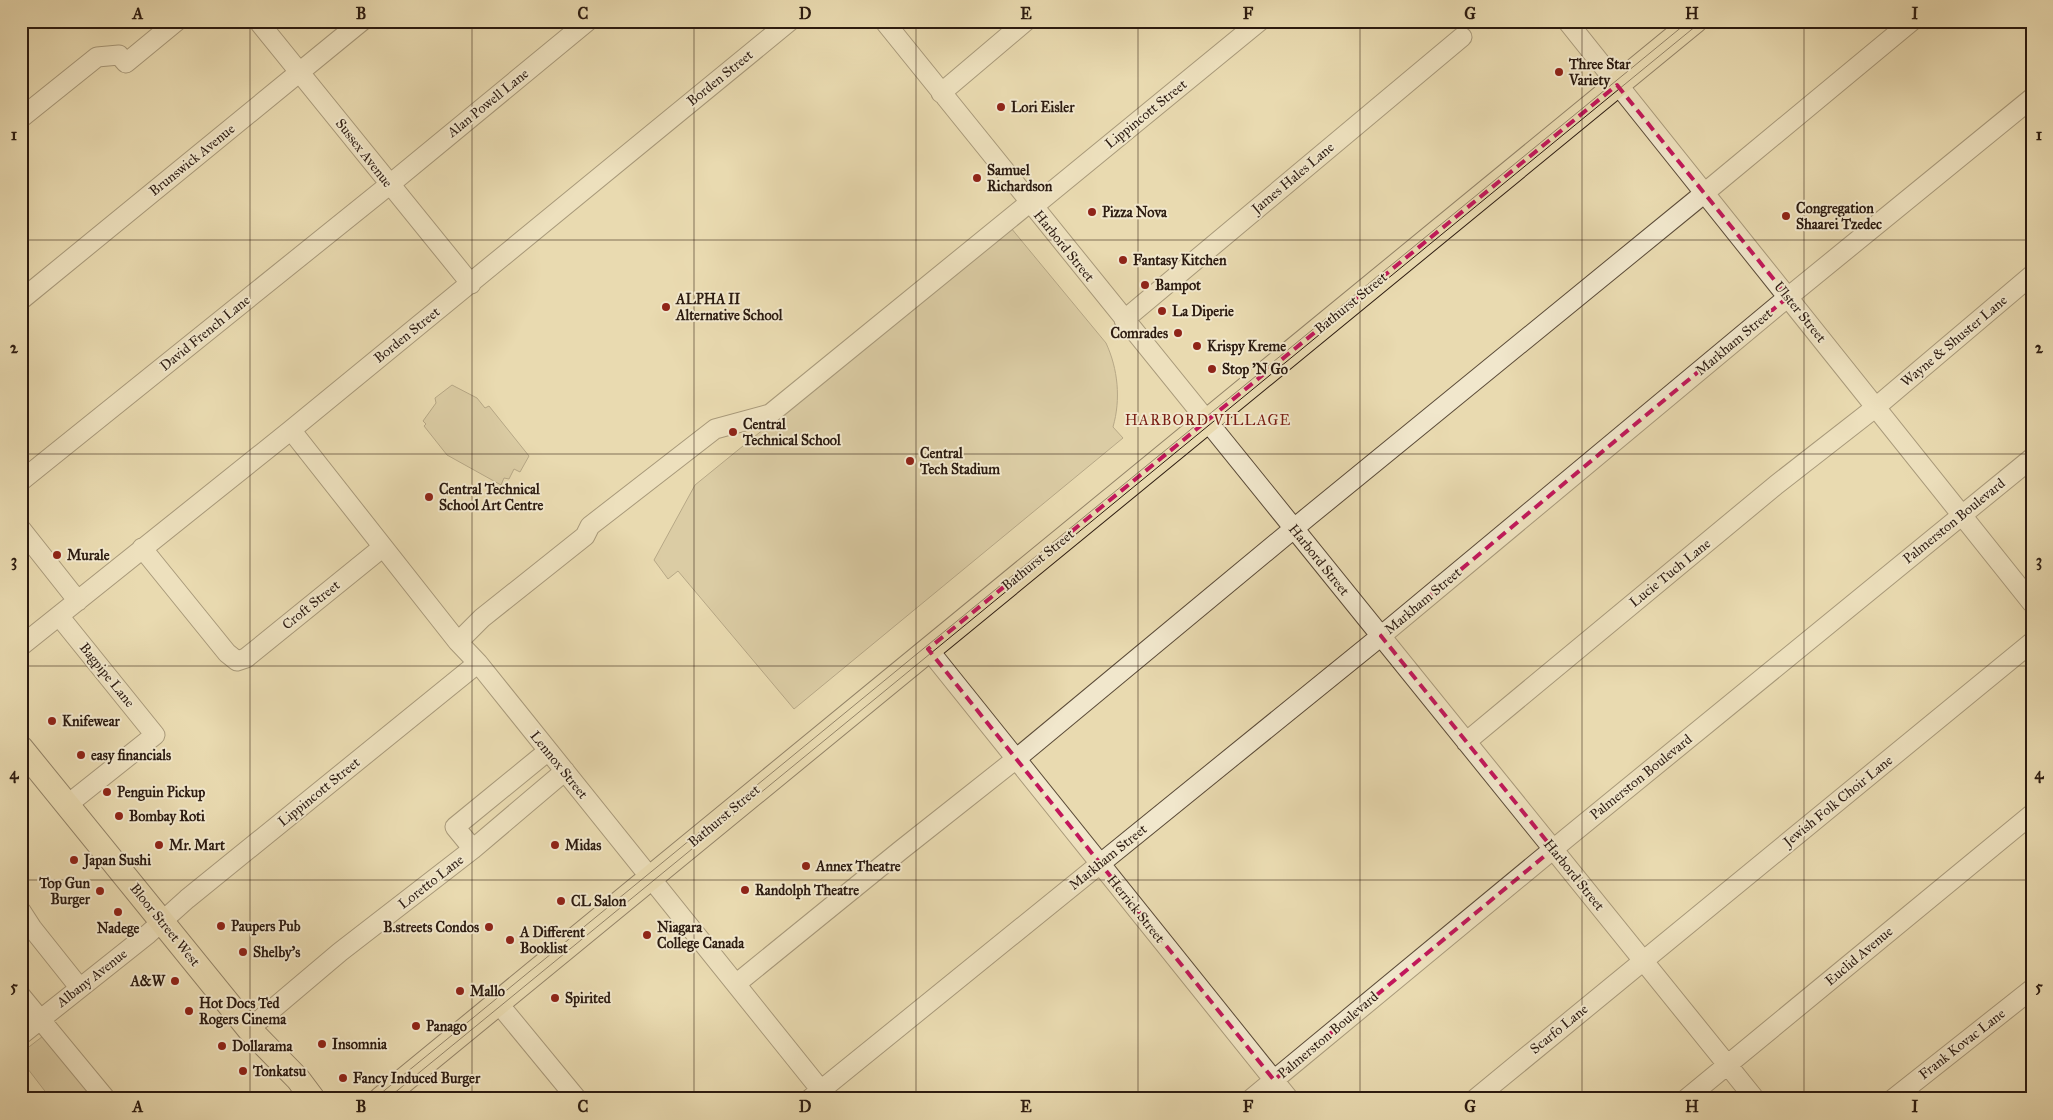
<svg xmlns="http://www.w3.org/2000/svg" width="2053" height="1120" viewBox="0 0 2053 1120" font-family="'IM FELL Great Primer',serif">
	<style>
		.green { fill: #c9ba95; stroke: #7a6a52 }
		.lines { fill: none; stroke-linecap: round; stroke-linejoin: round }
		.minor-casing { stroke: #5b4b38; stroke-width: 21 }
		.major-casing { stroke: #2c1b10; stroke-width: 26 }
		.minor { stroke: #f1e7cc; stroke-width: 19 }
		.major { stroke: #e9dab0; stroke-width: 24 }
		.tram { stroke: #2c1b10; stroke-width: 1 }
		.marked { fill: none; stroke: #c2185b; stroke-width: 4; stroke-dasharray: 10 6; stroke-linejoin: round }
		.grid { fill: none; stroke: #2c1b10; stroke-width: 1; stroke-opacity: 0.55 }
		.poi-dot { fill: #8f2418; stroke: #f1e7cc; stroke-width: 2 }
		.labels { text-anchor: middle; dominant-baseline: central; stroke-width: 4; stroke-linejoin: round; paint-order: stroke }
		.poi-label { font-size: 14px; font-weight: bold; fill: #2c1b10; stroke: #f1e7cc; text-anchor: start }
		.street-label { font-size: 14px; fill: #2c1b10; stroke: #f1e7cc }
		.neighbourhood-label { font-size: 15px; letter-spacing: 1px; fill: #7a1f14; stroke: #f1e7cc }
		.neatline { fill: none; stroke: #2c1b10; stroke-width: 2 }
		.grid-label { font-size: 16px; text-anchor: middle; font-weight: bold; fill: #2c1b10 }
	</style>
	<rect width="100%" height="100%" fill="#e9dab0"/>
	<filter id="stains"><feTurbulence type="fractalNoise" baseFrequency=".004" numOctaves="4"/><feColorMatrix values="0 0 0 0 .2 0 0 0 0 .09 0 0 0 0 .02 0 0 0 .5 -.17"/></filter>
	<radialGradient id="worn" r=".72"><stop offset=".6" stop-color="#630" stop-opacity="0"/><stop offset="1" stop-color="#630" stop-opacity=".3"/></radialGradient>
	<path class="green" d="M1011,228l95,115c12,26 15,56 7,84l10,11 -329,271 -116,-138 -10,8 -14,-19 41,-75z
		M452,385l25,13 8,10 4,-2 40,50 -9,16 -6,-3 -5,10 -5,-1 -3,7 -54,-30 -23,-29 2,-2 -3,-3 13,-18 -1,-5z
		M47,1033l54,66h-50l-30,-39v-7z"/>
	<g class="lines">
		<defs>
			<path id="minor" d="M258,21l213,263
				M884,21l871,1078
				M1567,21l465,582
				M941,93l85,-72
				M21,118l76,-61 22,-2 7,8 51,-42
				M1033,207l227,-186
				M21,300l341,-279
				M1124,320l338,-283
				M291,430l167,212 20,21 350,436
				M21,481l368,-296 199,-164
				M21,529l57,72
				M142,548l85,105 10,8 9,-3 137,-111
				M59,616l96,119 -88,70
				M458,642l24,-24 103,-82 5,-10 125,-97 55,-15 259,-211
				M21,646l270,-216 499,-409
				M928,649l361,450
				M1466,742l310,-257 100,-78 156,-132
				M473,849l-18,-22 93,-76
				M21,911l11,17 47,59
				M736,984l165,-134 115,-91 293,-243 387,-316 216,-179
				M21,996l85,103
				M498,1003l79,96
				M249,1029l91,-77 133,-103 92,-78
				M21,1035l127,-101 39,-35 291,-236
				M810,1099l571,-463 395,-329 256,-209
				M1251,1099l317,-262 464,-379
				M1475,1099l557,-457
				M1686,1099l346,-285
				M1893,1099l139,-110"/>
			<path id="major" d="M21,748l228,281 49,50 15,20
				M381,1099l1314,-1078"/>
		</defs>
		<use href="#minor" class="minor-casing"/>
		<use href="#major" class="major-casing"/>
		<use href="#minor" class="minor"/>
		<use href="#major" class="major"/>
		<path class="tram" d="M374,1099l1315,-1078
			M387,1099l1315,-1078"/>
	</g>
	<path d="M0 0H2053V1120H0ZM1617,85l171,212 -407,339 172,213 -279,231 -346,-431z" fill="#e9dab0" fill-opacity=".55" fill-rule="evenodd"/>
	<path class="marked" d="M1617,85l171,212 -407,339 172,213 -279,231 -346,-431z"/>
	<path class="grid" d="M250,21v1078M472,21v1078M694,21v1078M916,21v1078M1138,21v1078M1360,21v1078M1582,21v1078M1804,21v1078M21,240h2011M21,454h2011M21,666h2011M21,880h2011"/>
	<g class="poi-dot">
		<circle cx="1559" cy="72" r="5"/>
		<circle cx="1001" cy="107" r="5"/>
		<circle cx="977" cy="178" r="5"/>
		<circle cx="1092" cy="212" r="5"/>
		<circle cx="1786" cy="216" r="5"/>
		<circle cx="1123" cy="260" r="5"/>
		<circle cx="1145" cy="285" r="5"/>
		<circle cx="666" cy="307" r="5"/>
		<circle cx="1162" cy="311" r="5"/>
		<circle cx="1178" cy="333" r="5"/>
		<circle cx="1197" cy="346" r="5"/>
		<circle cx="1212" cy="369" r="5"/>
		<circle cx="733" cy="432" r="5"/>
		<circle cx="910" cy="461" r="5"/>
		<circle cx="429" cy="497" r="5"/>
		<circle cx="57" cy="555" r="5"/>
		<circle cx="52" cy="721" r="5"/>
		<circle cx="81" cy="755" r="5"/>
		<circle cx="107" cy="792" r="5"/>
		<circle cx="119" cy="816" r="5"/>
		<circle cx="159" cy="845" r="5"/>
		<circle cx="555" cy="845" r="5"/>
		<circle cx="74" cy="860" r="5"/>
		<circle cx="806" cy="866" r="5"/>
		<circle cx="745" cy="890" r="5"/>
		<circle cx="100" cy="891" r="5"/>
		<circle cx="561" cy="901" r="5"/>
		<circle cx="118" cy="912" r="5"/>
		<circle cx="221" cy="926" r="5"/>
		<circle cx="489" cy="927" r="5"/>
		<circle cx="647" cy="935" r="5"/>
		<circle cx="510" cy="940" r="5"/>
		<circle cx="243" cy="952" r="5"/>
		<circle cx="175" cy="981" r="5"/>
		<circle cx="460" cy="991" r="5"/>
		<circle cx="555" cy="998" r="5"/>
		<circle cx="189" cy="1011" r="5"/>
		<circle cx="416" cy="1026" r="5"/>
		<circle cx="322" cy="1044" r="5"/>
		<circle cx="222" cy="1046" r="5"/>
		<circle cx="243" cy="1071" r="5"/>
		<circle cx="343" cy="1078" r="5"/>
	</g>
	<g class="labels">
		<g class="poi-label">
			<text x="1569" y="64">Three Star<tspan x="1569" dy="16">Variety</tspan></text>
			<text x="1011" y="107">Lori Eisler</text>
			<text x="987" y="170">Samuel<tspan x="987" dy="16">Richardson</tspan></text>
			<text x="1796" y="208">Congregation<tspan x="1796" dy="16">Shaarei Tzedec</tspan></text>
			<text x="1102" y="212">Pizza Nova</text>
			<text x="1133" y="260">Fantasy Kitchen</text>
			<text x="1155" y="285">Bampot</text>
			<text x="676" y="299">ALPHA II<tspan x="676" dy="16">Alternative School</tspan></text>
			<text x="1172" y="311">La Diperie</text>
			<text x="1168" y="333" text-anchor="end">Comrades</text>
			<text x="1207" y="346">Krispy Kreme</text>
			<text x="1222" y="369">Stop 'N Go</text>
			<text x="743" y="424">Central<tspan x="743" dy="16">Technical School</tspan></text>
			<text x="920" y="453">Central<tspan x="920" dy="16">Tech Stadium</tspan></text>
			<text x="439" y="489">Central Technical<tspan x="439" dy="16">School Art Centre</tspan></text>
			<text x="67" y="555">Murale</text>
			<text x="62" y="721">Knifewear</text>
			<text x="91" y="755">easy financials</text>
			<text x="117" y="792">Penguin Pickup</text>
			<text x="129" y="816">Bombay Roti</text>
			<text x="169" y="845">Mr. Mart</text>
			<text x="565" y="845">Midas</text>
			<text x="84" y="860">Japan Sushi</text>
			<text x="816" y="866">Annex Theatre</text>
			<text x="90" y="883" text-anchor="end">Top Gun<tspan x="90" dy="16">Burger</tspan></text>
			<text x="755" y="890">Randolph Theatre</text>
			<text x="571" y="901">CL Salon</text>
			<text x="231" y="926">Paupers Pub</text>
			<text x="479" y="927" text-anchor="end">B.streets Condos</text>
			<text x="657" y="927">Niagara<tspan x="657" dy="16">College Canada</tspan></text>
			<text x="118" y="928" text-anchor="middle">Nadege</text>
			<text x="520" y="932">A Different<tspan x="520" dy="16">Booklist</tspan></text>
			<text x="253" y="952">Shelby's</text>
			<text x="165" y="981" text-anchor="end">A&amp;W</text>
			<text x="470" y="991">Mallo</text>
			<text x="565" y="998">Spirited</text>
			<text x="199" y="1003">Hot Docs Ted<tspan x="199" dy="16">Rogers Cinema</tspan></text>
			<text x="426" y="1026">Panago</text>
			<text x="332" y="1044">Insomnia</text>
			<text x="232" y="1046">Dollarama</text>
			<text x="253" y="1071">Tonkatsu</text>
			<text x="353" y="1078">Fancy Induced Burger</text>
		</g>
		<g class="street-label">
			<text transform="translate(720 78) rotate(-39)">Borden Street</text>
			<text transform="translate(488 103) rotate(-39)">Alan Powell Lane</text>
			<text transform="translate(1146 114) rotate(-39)">Lippincott Street</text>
			<text transform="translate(364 153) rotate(52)">Sussex Avenue</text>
			<text transform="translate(192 160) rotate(-39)">Brunswick Avenue</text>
			<text transform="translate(1293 178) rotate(-40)">James Hales Lane</text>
			<text transform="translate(1064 246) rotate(51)">Harbord Street</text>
			<text transform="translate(1351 303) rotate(-39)">Bathurst Street</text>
			<text transform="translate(1800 312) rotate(51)">Ulster Street</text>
			<text transform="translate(205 333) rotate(-39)">David French Lane</text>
			<text transform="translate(407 335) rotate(-39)">Borden Street</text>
			<text transform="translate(1954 341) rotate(-40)">Wayne &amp; Shuster Lane</text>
			<text transform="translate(1734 342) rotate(-40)">Markham Street</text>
			<text transform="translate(1954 521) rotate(-39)">Palmerston Boulevard</text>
			<text transform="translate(1038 560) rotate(-39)">Bathurst Street</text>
			<text transform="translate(1319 560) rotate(51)">Harbord Street</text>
			<text transform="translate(1670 573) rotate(-39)">Lucie Tuch Lane</text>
			<text transform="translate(1423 601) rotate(-40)">Markham Street</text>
			<text transform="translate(311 605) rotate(-39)">Croft Street</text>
			<text transform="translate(107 675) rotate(51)">Bagpipe Lane</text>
			<text transform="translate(559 765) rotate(51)">Lennox Street</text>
			<text transform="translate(1641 777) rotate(-39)">Palmerston Boulevard</text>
			<text transform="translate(319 792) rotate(-39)">Lippincott Street</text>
			<text transform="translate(1838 801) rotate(-39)">Jewish Folk Choir Lane</text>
			<text transform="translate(724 816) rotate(-40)">Bathurst Street</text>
			<text transform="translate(1108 857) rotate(-39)">Markham Street</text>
			<text transform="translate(1574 875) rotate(51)">Harbord Street</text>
			<text transform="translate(431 882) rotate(-38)">Loretto Lane</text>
			<text transform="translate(1136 909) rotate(51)">Herrick Street</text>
			<text transform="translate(165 925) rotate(51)">Bloor Street West</text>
			<text transform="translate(1859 956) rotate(-40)">Euclid Avenue</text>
			<text transform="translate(92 978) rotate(-38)">Albany Avenue</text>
			<text transform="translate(1559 1029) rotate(-39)">Scarfo Lane</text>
			<text transform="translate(1328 1035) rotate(-40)">Palmerston Boulevard</text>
			<text transform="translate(1962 1044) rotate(-38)">Frank Kovac Lane</text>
		</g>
		<g class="neighbourhood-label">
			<text x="1208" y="420">HARBORD VILLAGE</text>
		</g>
	</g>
	<rect width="2053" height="1120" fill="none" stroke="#e9dab0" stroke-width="55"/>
	<rect x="28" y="28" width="1998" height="1064" class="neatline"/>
	<g class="grid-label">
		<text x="138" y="19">A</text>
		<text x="361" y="19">B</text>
		<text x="583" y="19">C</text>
		<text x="805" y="19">D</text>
		<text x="1026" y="19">E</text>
		<text x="1248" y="19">F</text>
		<text x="1470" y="19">G</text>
		<text x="1692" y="19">H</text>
		<text x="1915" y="19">I</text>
		<text x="14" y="140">1</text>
		<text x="2039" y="140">1</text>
		<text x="14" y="353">2</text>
		<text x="2039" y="353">2</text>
		<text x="14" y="566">3</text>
		<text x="2039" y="566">3</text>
		<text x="14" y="779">4</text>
		<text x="2039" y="779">4</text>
		<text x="14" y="992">5</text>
		<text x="2039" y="992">5</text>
		<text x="138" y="1112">A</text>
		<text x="361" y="1112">B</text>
		<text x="583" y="1112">C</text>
		<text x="805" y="1112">D</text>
		<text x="1026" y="1112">E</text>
		<text x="1248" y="1112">F</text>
		<text x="1470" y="1112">G</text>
		<text x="1692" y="1112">H</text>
		<text x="1915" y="1112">I</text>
	</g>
	<rect width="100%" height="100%" filter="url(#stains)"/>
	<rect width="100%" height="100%" fill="url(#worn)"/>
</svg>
